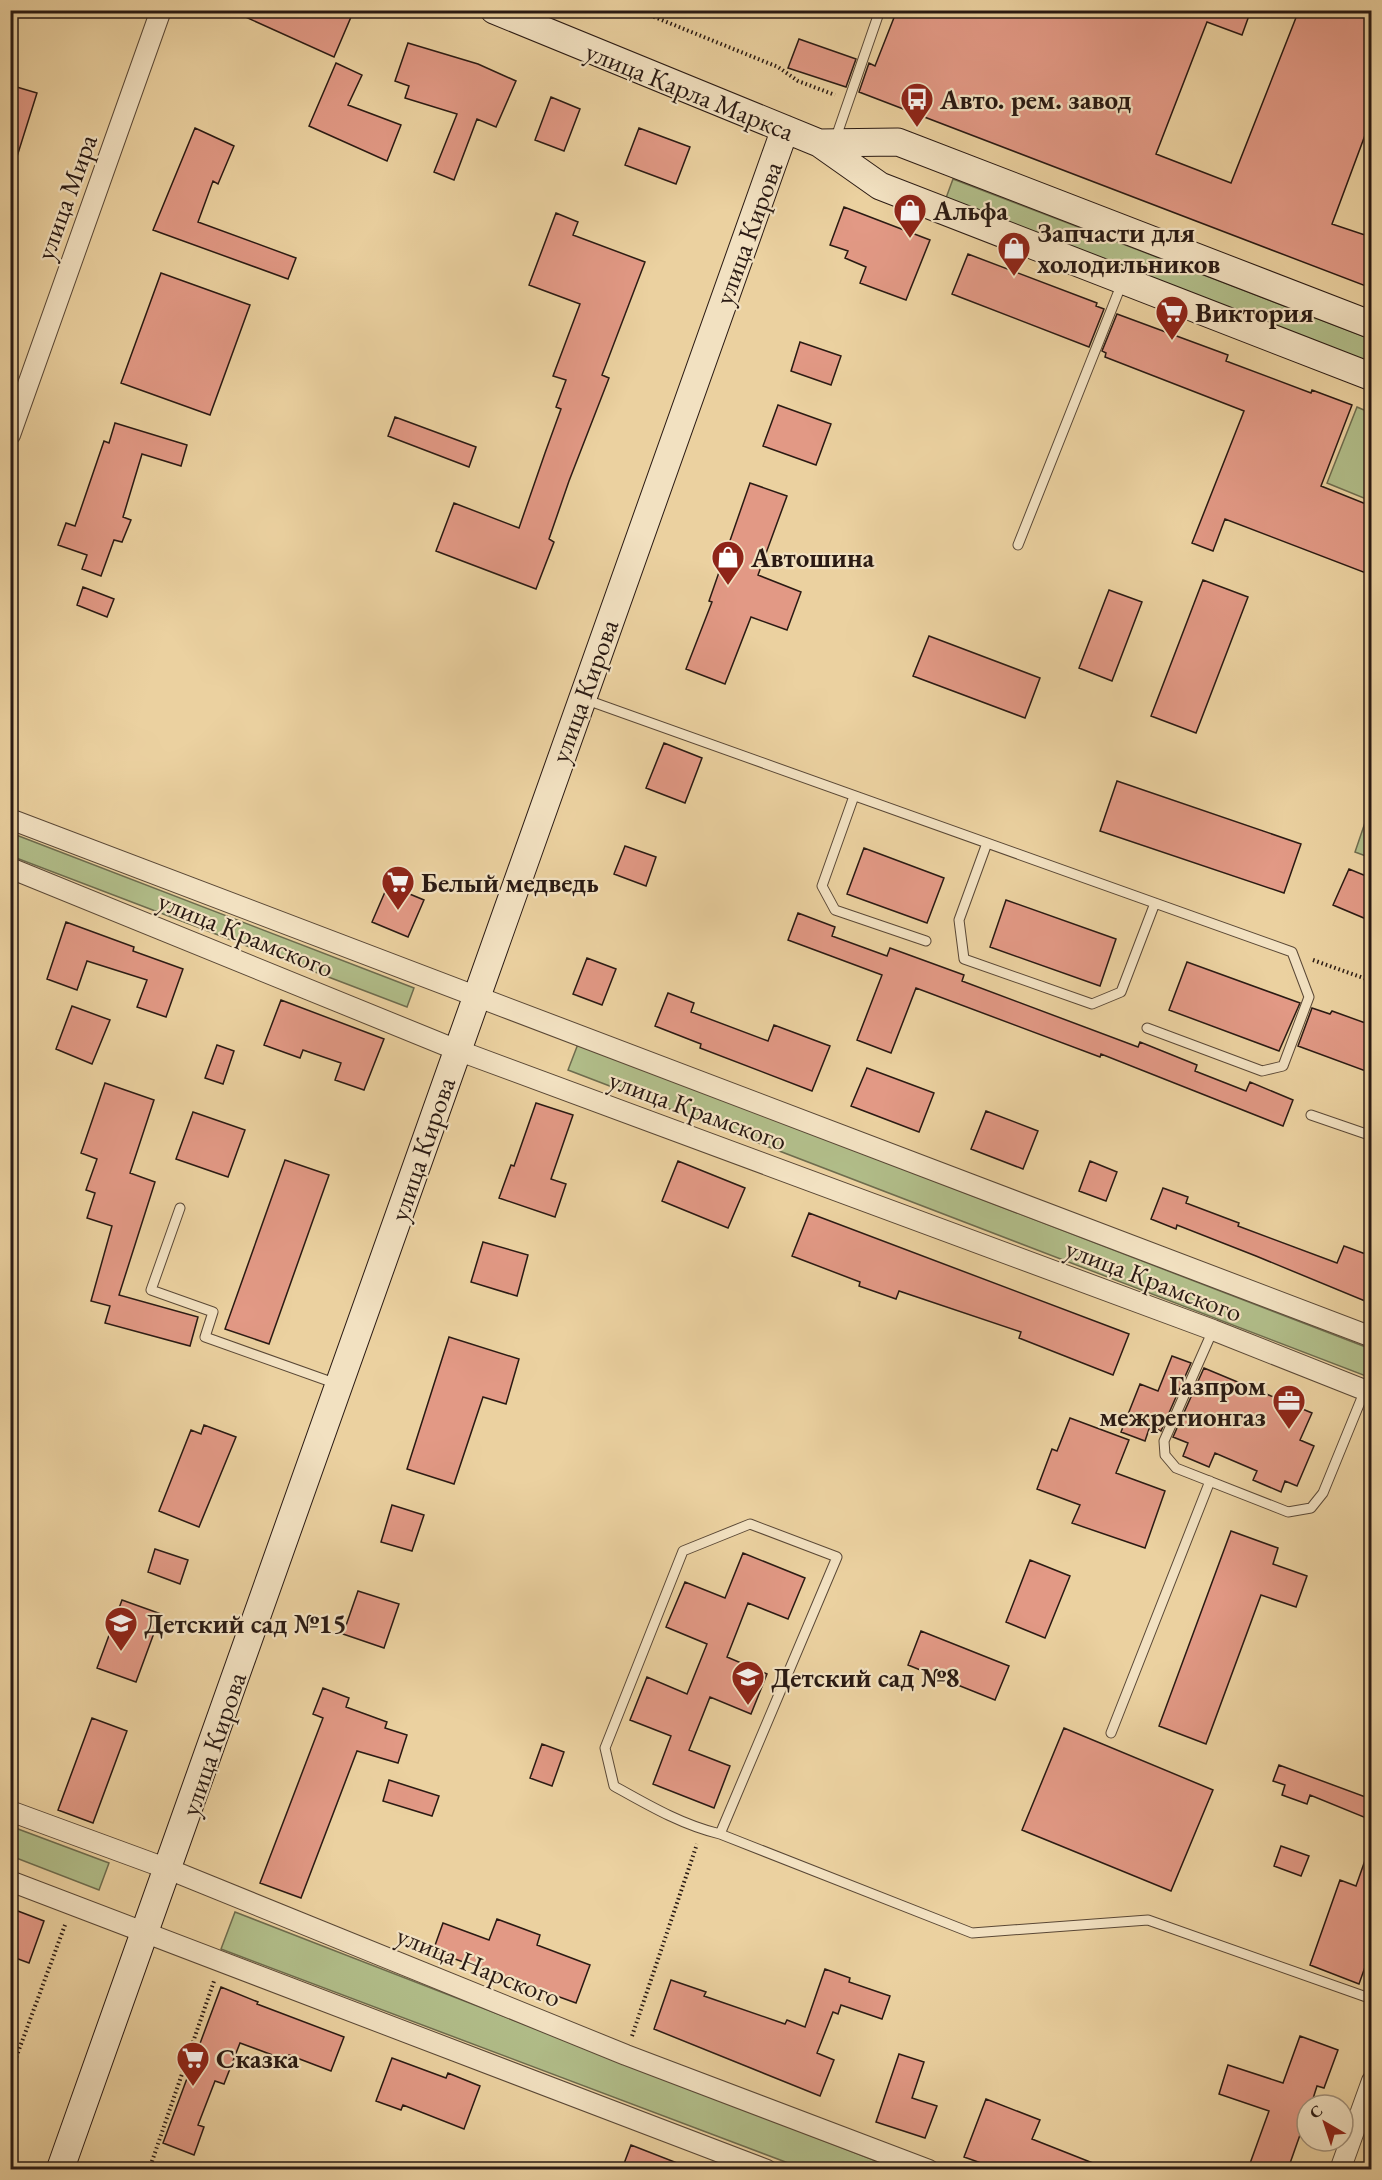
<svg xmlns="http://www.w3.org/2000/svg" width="1382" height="2180" viewBox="0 0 1382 2180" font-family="'EB Garamond',serif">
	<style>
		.green { fill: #b1bd89; stroke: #6e6c4e; stroke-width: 1.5 }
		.building { fill: #e29985; stroke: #2a1a13; stroke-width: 1.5 }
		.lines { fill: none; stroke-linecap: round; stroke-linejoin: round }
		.service-casing { stroke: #5a4836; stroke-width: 11 }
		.minor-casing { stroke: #5a4836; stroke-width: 22 }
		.secondary-casing { stroke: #2a1a13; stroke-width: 29 }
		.path { stroke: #2a1a13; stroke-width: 4; stroke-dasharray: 1.5 3; stroke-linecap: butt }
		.service { stroke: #f2e1c1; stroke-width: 9 }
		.minor { stroke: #f2e1c1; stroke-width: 20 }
		.secondary { stroke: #f2e1c1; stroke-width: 27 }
		.labels { text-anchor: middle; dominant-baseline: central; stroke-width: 4.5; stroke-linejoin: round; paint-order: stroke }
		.street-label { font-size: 27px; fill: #2a1a13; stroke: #f2e1c1 }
		.poi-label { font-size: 27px; font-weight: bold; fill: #2a1a13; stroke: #f2e1c1; text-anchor: start }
	</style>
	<rect width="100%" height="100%" fill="#ebd1a0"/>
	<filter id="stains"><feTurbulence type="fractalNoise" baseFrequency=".00333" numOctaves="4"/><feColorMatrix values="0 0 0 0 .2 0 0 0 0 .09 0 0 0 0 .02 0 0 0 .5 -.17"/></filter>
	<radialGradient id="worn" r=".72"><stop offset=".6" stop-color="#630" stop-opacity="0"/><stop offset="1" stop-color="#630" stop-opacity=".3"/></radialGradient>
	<path class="green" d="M953,179l418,160v26l-425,-167z
		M1357,407l14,6v88l-44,-18z
		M1371,805v53l-16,-6z
		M11,833l403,155 -7,19 -396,-151z
		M578,1044l793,305v29l-803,-308z
		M10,1826l99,37 -10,27 -88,-34z
		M235,1912l662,257h-93l-583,-220z"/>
	<path class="building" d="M230,10h124l-20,47z
		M897,10h354l-9,25 -35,-13 -51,132 75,29 68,-173h72v109l-39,105 39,13v51l-512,-196 10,-29 6,3z
		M799,39l57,20 -10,28 -58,-19z
		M408,43l70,21 38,17 -20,46 -19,-8 -23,61 -20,-8 23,-58 -52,-16 4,-12 -14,-5z
		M336,63l26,12 -14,30 53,20 -14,36 -78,-35z
		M10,85l27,8 -22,70 -5,-1z
		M551,97l29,12 -16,42 -29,-11z
		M195,128l39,18 -16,38 -5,-3 -15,41 98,36 -8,21 -135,-49z
		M639,128l51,19 -14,37 -51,-19z
		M844,207l86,33 -24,60 -46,-17 6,-16 -21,-9 3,-7 -18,-6z
		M556,213l22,9 -5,13 72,27 -43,113 7,3 -40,103 -20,58 5,3 -18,47 -100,-38 18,-48 65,25 26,-75 16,-44 -5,-2 10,-27 -13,-4 27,-72 -51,-19z
		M968,254l129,49 -1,3 8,3 -15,38 -137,-53z
		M161,273l89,32 -40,110 -89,-32z
		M1117,314l111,41 -2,6 85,32 1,-3 40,15 -31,81 50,20v69l-146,-56 -12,32 -21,-8 52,-132 -139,-54 1,-4 -4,-2z
		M800,342l41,14 -10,29 -40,-14z
		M778,405l53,19 -15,41 -53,-19z
		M395,417l81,30 -7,20 -81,-31z
		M115,423l72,22 -6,21 -39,-12 -19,63 8,3 -9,22 -8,-2 -13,36 -19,-7 5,-14 -29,-10 8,-22 9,3 29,-85 5,2z
		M750,483l37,13 -29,79 43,17 -14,38 -36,-13 -26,67 -39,-15 26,-67 -3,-1z
		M1203,580l45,17 -52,136 -45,-17z
		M83,587l31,12 -7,18 -30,-12z
		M1109,590l33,12 -30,79 -33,-13z
		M929,636l111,42 -15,40 -112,-42z
		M664,743l38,15 -17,45 -39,-15z
		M1117,781l184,63 -17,49 -184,-62z
		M625,846l31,11 -10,29 -32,-12z
		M864,848l80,30 -17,45 -80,-29z
		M1349,869l22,9v43l-38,-16z
		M388,885l36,15 -16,37 -36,-15z
		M1006,900l110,39 -16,47 -110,-39z
		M798,913l37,14 -3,9 55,20 3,-8 74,27 -2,6 176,66 2,-5 57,23 -2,6 51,20 4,-9 43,18 -10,26 -182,-72 -1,3 -184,-69 -25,65 -34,-13 25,-65 -94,-35z
		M66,922l68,25 -1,4 50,18 -17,48 -29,-10 10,-27 -60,-19 -10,29 -30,-11z
		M587,958l29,11 -14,36 -29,-11z
		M1187,962l113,41 -21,48 -110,-41z
		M668,993l26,10 -3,9 77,29 6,-16 56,21 -18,45 -112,-43 1,-4 -46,-18z
		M281,1000l103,39 -20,51 -29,-10 6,-17 -38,-13 -3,8 -36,-13z
		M72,1006l38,14 -18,44 -36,-15z
		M1312,1008l18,6 2,-3 39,14v48l-73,-27z
		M217,1045l17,6 -11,33 -18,-6z
		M867,1068l67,25 -15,39 -68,-26z
		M105,1083l49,17 -24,73 25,9 -36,113 79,22 -8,29 -85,-23 5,-17 -19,-5 21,-75 -25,-8 8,-25 -9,-3 11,-31 -16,-6z
		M536,1103l37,12 -22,64 15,5 -11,33 -56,-19 12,-33 3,1z
		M986,1111l52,20 -15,38 -52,-20z
		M193,1112l52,18 -17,47 -52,-18z
		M285,1160l44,15 -60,169 -44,-15z
		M678,1161l67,27 -17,40 -66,-27z
		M1090,1161l27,11 -11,29 -27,-10z
		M1163,1188l25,9 -2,6 53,20 -1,3 99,37 7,-17 27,10v27l-6,18 -109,-45 -79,-31 -1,4 -25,-10z
		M809,1213l320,121 -16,41 -94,-37 2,-6 -122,-41 -3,8 -37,-13 1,-4 -68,-26z
		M483,1242l45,13 -11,41 -46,-14z
		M449,1337l70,22 -13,45 -23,-7 -29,87 -47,-15z
		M1172,1356l19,7 -30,68 -11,-5 -5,15 -24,-9 19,-48 18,7z
		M1204,1368l108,45 -12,27 14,6 -17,40 -12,-5 -4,11 -28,-12 4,-9 -42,-18 -6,14 -26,-11 5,-13 -15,-6z
		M1070,1418l59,22 -13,33 49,18 -20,57 -73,-25 8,-18 -43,-16 15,-40 5,2z
		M204,1425l32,12 -37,90 -40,-16 32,-81 10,4z
		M392,1505l32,10 -12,36 -31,-9z
		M1231,1531l47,17 -5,16 34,12 -11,31 -35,-12 -55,149 -47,-18z
		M155,1549l33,11 -8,24 -32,-12z
		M743,1553l62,25 -17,41 -40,-16 -21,54 40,17 -16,40 -41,-17 -21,53 41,16 -16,42 -61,-24 18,-48 -41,-16 17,-43 40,17 20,-50 -41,-17 19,-45 40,16z
		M1030,1560l40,16 -25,62 -39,-16z
		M358,1591l41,13 -15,44 -41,-14z
		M122,1600l39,14 -25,68 -39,-14z
		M921,1631l88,35 -14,34 -87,-35z
		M323,1688l26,10 -3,9 41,15 -2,6 22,7 -9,28 -41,-12 -56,147 -41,-15 63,-165 -10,-4z
		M92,1718l35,13 -34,92 -35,-13z
		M1064,1728l149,62 -42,101 -149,-61z
		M542,1744l22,8 -12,34 -22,-8z
		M1279,1765l92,34v21l-61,-25 -3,9 -25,-9 3,-10 -12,-4z
		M389,1780l50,16 -7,20 -49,-15z
		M1281,1846l28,10 -8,20 -27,-10z
		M1369,1849l2,101 -12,34 -49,-19 30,-85 16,6z
		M10,1908l34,13 -15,42 -19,-7z
		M497,1919l43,16 -3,10 53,20 -14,38 -143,-52 10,-28 46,17z
		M825,1969l25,9 -1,4 41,14 -8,23 -41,-14 -3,9 -5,-2 -16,41 17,7 -14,36 -166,-67 17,-49 35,12 -2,4 81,28 2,-4 18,7z
		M221,1987l37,15 -1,2 87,33 -13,34 -42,-16 -3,5 -46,-17 -16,41 -9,-3 -17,44 6,2 -10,28 -31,-12z
		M1300,2036l38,14 -14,38 -7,-2 -6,19h-4v10l-19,54h-40l21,-58 -50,-17 9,-29 55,18z
		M899,2054l25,8 -12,36 25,8 -12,32 -49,-16z
		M392,2058l54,20 2,-5 32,13 -16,43 -61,-24 -2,5 -25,-9z
		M986,2099l54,21 -8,19 76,30h-110l-34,-12z
		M631,2145l59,23v1h-68z"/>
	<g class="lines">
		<defs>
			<path id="service" d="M835,140l45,-130
				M1018,545l104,-262
				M584,699l708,253 17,45 -26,69 -21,5 -115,-43
				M854,796l-32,90 13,24 91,31
				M987,843l-28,77 5,39 128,45 29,-12 34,-89
				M1311,1115l61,21
				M180,1208l-29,82 62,22 -8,25 132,47
				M1213,1330l-49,111 1,14 11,13 112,44 23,-4 12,-15 42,-103
				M1111,1733l99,-252
				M720,1834c-38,-9 -72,-29 -106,-48l-9,-38 78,-197 67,-27 87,33 -117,277 252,99 176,-13 224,79"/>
			<path id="minor" d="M10,435l151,-425
				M10,819l1362,518
				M10,868l447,182 756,280 159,63
				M10,1811l158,58 458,186 303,115
				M10,1881l757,289
				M1340,2170l32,-89"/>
			<path id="secondary" d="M494,10l325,133 61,43 492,191
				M819,143l79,-1 474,183
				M60,2170l725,-2041"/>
		</defs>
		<use href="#service" class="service-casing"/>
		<use href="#minor" class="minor-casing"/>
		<use href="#secondary" class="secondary-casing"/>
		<path class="path" d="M637,10l141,57 20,14 37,14
			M1313,960l59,21
			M632,2036l65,-192
			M10,2074l55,-149
			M149,2170l65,-189"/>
		<use href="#service" class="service"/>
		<use href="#minor" class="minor"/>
		<use href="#secondary" class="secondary"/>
	</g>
	<defs>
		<symbol id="bus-pin" viewBox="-11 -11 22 30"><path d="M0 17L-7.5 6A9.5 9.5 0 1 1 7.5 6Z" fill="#8f2418" stroke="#f2e1c1"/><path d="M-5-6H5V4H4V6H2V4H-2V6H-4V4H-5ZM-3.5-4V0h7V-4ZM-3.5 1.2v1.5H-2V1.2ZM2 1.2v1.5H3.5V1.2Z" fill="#fff"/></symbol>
		<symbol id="shop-pin" viewBox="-11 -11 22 30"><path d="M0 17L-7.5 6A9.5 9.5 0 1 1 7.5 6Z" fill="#8f2418" stroke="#f2e1c1"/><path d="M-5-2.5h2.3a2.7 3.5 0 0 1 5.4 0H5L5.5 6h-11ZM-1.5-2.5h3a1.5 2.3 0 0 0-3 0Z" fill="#fff"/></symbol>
		<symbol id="supermarket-pin" viewBox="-11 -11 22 30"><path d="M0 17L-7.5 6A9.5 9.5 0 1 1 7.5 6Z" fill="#8f2418" stroke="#f2e1c1"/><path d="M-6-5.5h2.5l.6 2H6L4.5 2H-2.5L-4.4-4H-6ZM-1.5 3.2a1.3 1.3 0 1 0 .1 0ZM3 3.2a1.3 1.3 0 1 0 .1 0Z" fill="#fff"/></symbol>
		<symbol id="office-pin" viewBox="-11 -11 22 30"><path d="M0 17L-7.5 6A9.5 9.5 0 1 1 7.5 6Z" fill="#8f2418" stroke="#f2e1c1"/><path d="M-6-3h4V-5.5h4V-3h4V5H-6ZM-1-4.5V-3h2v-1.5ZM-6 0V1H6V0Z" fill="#fff"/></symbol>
		<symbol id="school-pin" viewBox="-11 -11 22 30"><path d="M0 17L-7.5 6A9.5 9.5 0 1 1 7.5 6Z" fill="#8f2418" stroke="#f2e1c1"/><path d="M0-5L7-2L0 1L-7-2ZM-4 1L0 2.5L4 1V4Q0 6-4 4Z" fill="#fff"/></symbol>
	</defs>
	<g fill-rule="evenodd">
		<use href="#bus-pin" x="898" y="80" width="38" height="52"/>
		<use href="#shop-pin" x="891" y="191" width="38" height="52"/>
		<use href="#shop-pin" x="995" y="229" width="38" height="52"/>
		<use href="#supermarket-pin" x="1153" y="293" width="38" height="52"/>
		<use href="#shop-pin" x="709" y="538" width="38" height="52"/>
		<use href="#supermarket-pin" x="379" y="863" width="38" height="52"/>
		<use href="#office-pin" x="1270" y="1382" width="38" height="52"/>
		<use href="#school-pin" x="102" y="1604" width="38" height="52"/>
		<use href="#school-pin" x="729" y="1658" width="38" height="52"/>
		<use href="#supermarket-pin" x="174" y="2039" width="38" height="52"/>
	</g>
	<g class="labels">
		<g class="street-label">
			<text transform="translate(690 91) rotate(22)">улица Карла Маркса</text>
			<text transform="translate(66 197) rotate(-70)">улица Мира</text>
			<text transform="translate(748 233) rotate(-70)">улица Кирова</text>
			<text transform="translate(584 691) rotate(-70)">улица Кирова</text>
			<text transform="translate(246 934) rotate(22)">улица Крамского</text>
			<text transform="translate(698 1110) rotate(20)">улица Крамского</text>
			<text transform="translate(422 1149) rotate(-71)">улица Кирова</text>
			<text transform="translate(1154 1280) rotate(21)">улица Крамского</text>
			<text transform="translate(213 1744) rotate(-71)">улица Кирова</text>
			<text transform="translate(479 1966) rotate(22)">улица Нарского</text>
		</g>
		<g class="poi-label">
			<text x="940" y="99">Авто. рем. завод</text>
			<text x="933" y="210">Альфа</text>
			<text x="1037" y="232">Запчасти для<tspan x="1037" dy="31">холодильников</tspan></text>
			<text x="1195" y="312">Виктория</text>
			<text x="751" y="557">Автошина</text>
			<text x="421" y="882">Белый медведь</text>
			<text x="1266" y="1385" text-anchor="end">Газпром<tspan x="1266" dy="31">межрегионгаз</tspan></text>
			<text x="144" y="1623">Детский сад №15</text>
			<text x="771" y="1677">Детский сад №8</text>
			<text x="216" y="2058">Сказка</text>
		</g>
	</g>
	<rect width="1382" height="2180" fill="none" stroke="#ebd1a0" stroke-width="36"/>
	<rect x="12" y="12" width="1358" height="2156" fill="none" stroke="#2a1a13" stroke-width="3"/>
	<rect x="18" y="18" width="1346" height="2144" fill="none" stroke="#2a1a13" stroke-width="1.5"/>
	<g transform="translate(1325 2123) rotate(321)"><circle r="28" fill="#f2e1c1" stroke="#a2917b" stroke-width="1.5"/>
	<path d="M0-4.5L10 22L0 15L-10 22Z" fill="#8f2418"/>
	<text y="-9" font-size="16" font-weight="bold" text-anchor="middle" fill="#2a1a13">С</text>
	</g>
	<rect width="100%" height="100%" filter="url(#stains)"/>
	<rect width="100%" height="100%" fill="url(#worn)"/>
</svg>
